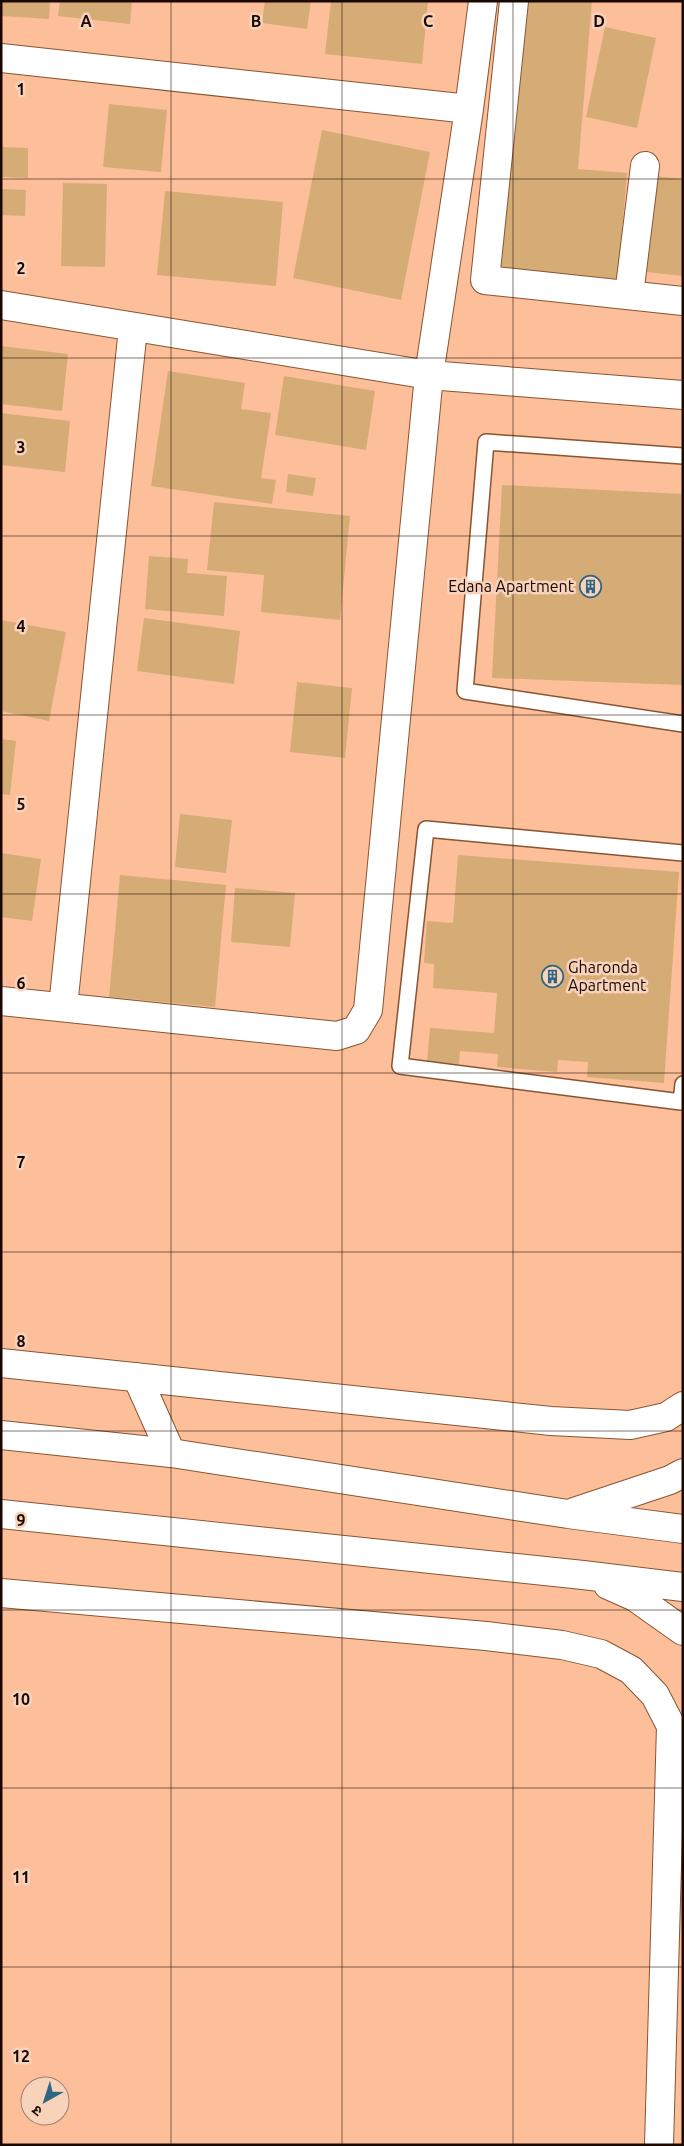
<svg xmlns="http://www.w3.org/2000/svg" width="684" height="2146" viewBox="0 0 684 2146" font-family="Ubuntu,'Noto Sans Devanagari',sans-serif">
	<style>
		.building { fill: #d6ac76 }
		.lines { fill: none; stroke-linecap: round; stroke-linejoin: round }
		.lane-casing { stroke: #895431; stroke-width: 18 }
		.street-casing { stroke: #895431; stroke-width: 30 }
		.secondary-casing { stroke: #895431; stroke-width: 30 }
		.lane { stroke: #fff; stroke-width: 15 }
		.street { stroke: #fff; stroke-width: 28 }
		.secondary { stroke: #fff; stroke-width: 28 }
		.grid { fill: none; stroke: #1a0700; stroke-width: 1; stroke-opacity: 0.55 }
		.labels { text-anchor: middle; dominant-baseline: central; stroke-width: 5; stroke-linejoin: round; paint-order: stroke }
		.poi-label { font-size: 16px; fill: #1a0700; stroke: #f8d3bc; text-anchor: end }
		.grid-label { font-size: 16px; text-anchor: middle; font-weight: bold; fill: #1a0700; stroke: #f8d3bc; stroke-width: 5; stroke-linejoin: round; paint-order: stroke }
	</style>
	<rect width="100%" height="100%" fill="#fcbf9a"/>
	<path class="building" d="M1,1h49l-1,18 -48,-3z
		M60,1h72l-2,23 -72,-8z
		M265,1h46l-4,28 -45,-6z
		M331,1h97l-6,63 -97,-10z
		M520,1h72l-14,168 49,4 -9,106 -120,-11z
		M605,27l51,11 -19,90 -51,-11z
		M109,104l58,6 -6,62 -58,-5z
		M322,130l108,22 -29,148 -108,-22z
		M1,147l27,1v30l-27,-1z
		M656,176l27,3v97l-37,-4z
		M63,183l44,1 -2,83 -44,-1z
		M1,189l25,1 -1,26 -24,-1z
		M165,191l118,11 -7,84 -119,-11z
		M1,346l67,8 -6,57 -61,-7z
		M168,371l77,12 -4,26 30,4 -10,65 15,2 -4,24 -121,-18z
		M284,376l91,15 -9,59 -91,-15z
		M1,413l69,8 -5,51 -64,-7z
		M288,474l28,4 -3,18 -27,-4z
		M502,485l181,9v191l-191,-7z
		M214,502l136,14 -10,104 -79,-8 3,-37 -57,-5z
		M149,556l39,3 -1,14 40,3 -3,40 -79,-7z
		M144,618l96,13 -6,53 -97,-13z
		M1,620l65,12 -17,89 -48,-10z
		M297,682l55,6 -7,70 -55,-6z
		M1,739l15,2 -6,54 -9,-1z
		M180,814l52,6 -6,53 -51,-6z
		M1,853l40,6 -9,62 -31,-4z
		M458,855l221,17 -15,211 -77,-6 1,-15 -30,-2 -1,12 -60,-5 1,-13 -38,-3 -1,13 -32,-2 3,-34 64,5 3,-40 -64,-5 1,-24 -10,-1 3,-42 26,2z
		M120,875l106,10 -11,122 -106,-10z
		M235,888l60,5 -5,54 -59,-5z"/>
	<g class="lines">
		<defs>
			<path id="lane" d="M683,456l-197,-14 -21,249 218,33
				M683,853l-257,-24 -26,237 281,36 2,-18"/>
			<path id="street" d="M514,1l-29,279 198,21
				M1,58l468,51
				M629,295l16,-129
				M1,305l428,70 254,20
				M1,1001l336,35 19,-6 12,-20 61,-635 40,-266 14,-108
				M63,1007l70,-679
				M1,1363l550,58 79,4 36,-8 17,-11
				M137,1377l34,76
				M1,1593l485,43 76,9 39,9 30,16 24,25 16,31 -12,419"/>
			<path id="secondary" d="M1,1435l170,18 397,61 115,15
				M574,1512l96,-32 13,-7
				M1,1514l582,61 100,12
				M608,1585l27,12 48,34"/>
		</defs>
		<use href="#lane" class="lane-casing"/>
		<use href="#street" class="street-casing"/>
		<use href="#secondary" class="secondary-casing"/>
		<use href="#lane" class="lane"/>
		<use href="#street" class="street"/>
		<use href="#secondary" class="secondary"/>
	</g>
	<path class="grid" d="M171,1v2144M342,1v2144M513,1v2144M1,179h682M1,358h682M1,536h682M1,715h682M1,894h682M1,1073h682M1,1252h682M1,1431h682M1,1610h682M1,1788h682M1,1967h682"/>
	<defs>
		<symbol id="building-ring" viewBox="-11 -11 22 22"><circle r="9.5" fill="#f8d3bc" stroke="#306681" stroke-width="1.5"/><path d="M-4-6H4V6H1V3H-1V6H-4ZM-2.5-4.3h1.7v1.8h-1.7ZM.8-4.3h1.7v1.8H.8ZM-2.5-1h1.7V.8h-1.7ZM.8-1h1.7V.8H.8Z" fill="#306681"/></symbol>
	</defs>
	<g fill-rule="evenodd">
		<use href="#building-ring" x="578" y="574" width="25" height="25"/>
		<use href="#building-ring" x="540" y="964" width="25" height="25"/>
	</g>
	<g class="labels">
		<g class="poi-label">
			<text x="574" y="586">Edana Apartment</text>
			<text x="568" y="967" text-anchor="start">Gharonda<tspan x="568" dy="18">Apartment</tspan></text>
		</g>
	</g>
	<g class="grid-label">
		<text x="86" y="27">A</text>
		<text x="256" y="27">B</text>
		<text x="428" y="27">C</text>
		<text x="599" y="27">D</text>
		<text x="21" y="95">1</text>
		<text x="21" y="274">2</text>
		<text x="21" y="453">3</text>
		<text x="21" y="632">4</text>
		<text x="21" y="810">5</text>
		<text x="21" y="989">6</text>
		<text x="21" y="1168">7</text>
		<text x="21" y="1347">8</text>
		<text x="21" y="1526">9</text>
		<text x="21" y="1705">10</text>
		<text x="21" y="1883">11</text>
		<text x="21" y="2062">12</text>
	</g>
	<rect width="684" height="2146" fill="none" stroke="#1a0700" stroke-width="5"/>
	<g transform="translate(45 2101) rotate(219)"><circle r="24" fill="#f8d3bc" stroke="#9f8171"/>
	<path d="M0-4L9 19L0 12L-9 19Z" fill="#306681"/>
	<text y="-8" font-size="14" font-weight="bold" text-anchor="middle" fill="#1a0700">उ</text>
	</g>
</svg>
